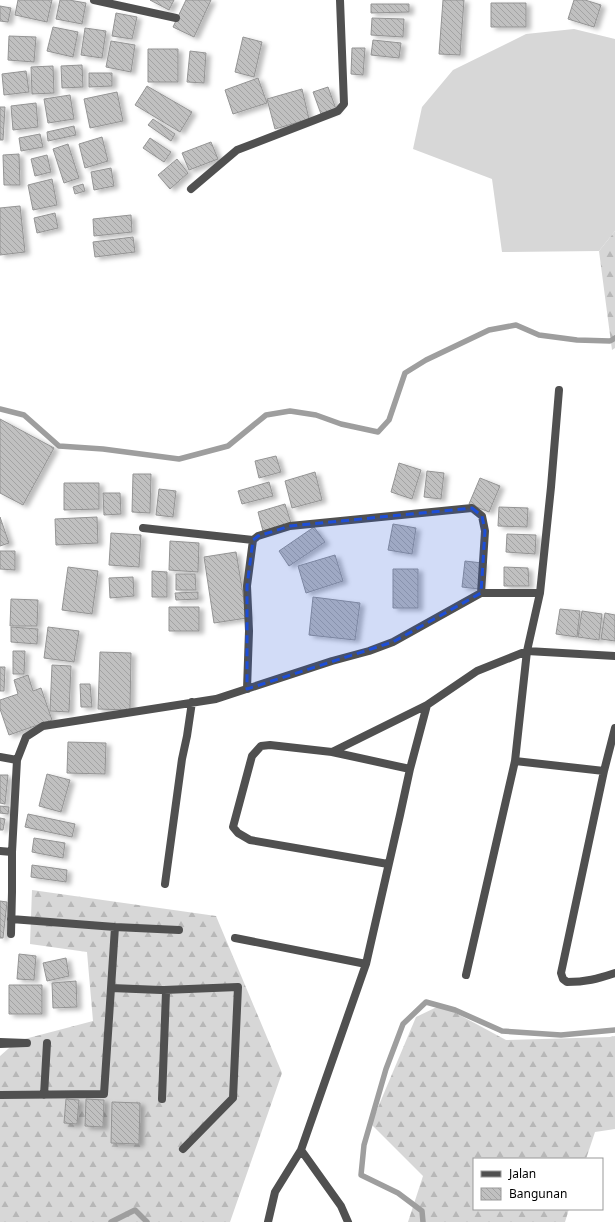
<svg xmlns="http://www.w3.org/2000/svg" width="615" height="1222" viewBox="0 0 615 1222" font-family="'Noto Sans',sans-serif">
	<style>
		.grass { fill: #d7d7d7 }
		.forest { fill: url(#forest-firs) }
		.lines { fill: none; stroke-linecap: round; stroke-linejoin: round }
		.stream { stroke: #9e9e9e; stroke-width: 5.5 }
		.building { fill: url(#building-back-hatch); stroke: #949494; filter: url(#shadow) }
		.minor { stroke: #505050; stroke-width: 8 }
		.marked { fill: #1d4ed8; fill-opacity: 0.2; stroke: #1d4ed8; stroke-width: 3; stroke-dasharray: 8 5; stroke-linejoin: round }
	</style>
	<defs>
		<pattern id="forest-firs" width="22" height="20" patternUnits="userSpaceOnUse"><rect width="22" height="20" fill="#d7d7d7"/><path d="M5 1l3.5 6h-7zM16 11l3.5 6h-7z" fill="#b7b7b7"/></pattern>
		<pattern id="building-back-hatch" width="6" height="6" patternUnits="userSpaceOnUse"><rect width="6" height="6" fill="#c0c0c0"/><path d="M-1 5l2 2M0 0l6 6M5-1l2 2" fill="none" stroke="#a3a3a3"/></pattern>
		<filter id="shadow"><feDropShadow dx="4.5" dy="2.5" stdDeviation="2" flood-color="#0004"/></filter>
	</defs>
	<rect width="100%" height="100%" fill="#fff"/>
	<path class="grass" d="M574,29l41,10v192l-16,20 -97,1 -10,-73 -79,-30 9,-42 31,-37 73,-36z"/>
	<path class="forest" d="M615,231v117l-3,2 -13,-99z
		M32,890l184,26 66,157 -52,149h-230v-166l17,-15 76,-20 -6,-69 -57,-8z
		M441,1005l65,35 104,-3 5,-1v93l-20,3 -9,27h-112v50h95l-4,13h-157l15,-46 -52,-52 45,-107z"/>
	<g class="lines">
		<path class="stream" d="M0,409l24,6 35,31 44,3 76,10 49,-13 38,-31 24,-4 26,4 25,9 37,8 11,-12 16,-47 21,-13 63,-30 27,-5 23,10 38,5 33,1 5,-3
			M111,1222l24,-12 12,12
			M423,1222l-1,-11 -24,-18 -37,-18 3,-30 22,-76 17,-45 23,-22 29,8 47,21 59,4 54,-5"/>
	</g>
	<path class="building" d="M18,0h34l-5,22 -32,-7z
		M60,0h9l17,3 -4,21 -26,-5z
		M150,0h24l-5,10z
		M186,0h25l-17,37 -21,-10z
		M443,0h21l-4,55 -21,-1z
		M574,0h11l16,5 -7,22 -26,-8z
		M491,3h35v24h-35z
		M371,4h38v8l-38,1z
		M0,6l11,2 -3,14 -8,-1z
		M116,13l21,4 -5,22 -20,-3z
		M372,18l32,1 -1,18 -32,-2z
		M53,27l25,5 -5,25 -26,-6z
		M85,28l21,3 -4,27 -21,-3z
		M9,36l27,1 -2,25 -26,-2z
		M243,37l19,5 -8,35 -19,-5z
		M373,40l28,3 -2,15 -28,-3z
		M111,41l24,4 -4,27 -25,-5z
		M352,48h13l-2,27 -12,-1z
		M148,49h30v33h-30z
		M190,51l16,2 -2,30 -17,-1z
		M82,65l1,22 -21,1 -1,-22z
		M53,66l1,27 -22,1 -1,-27z
		M26,71l3,21 -25,3 -2,-21z
		M89,73h23v13l-23,1z
		M258,78l9,25 -34,11 -8,-24z
		M147,86l45,26 -12,20 -45,-27z
		M328,87l8,22 -15,5 -8,-22z
		M302,89l7,30 -34,10 -8,-30z
		M117,92l6,29 -33,7 -6,-29z
		M70,95l4,24 -26,4 -4,-24z
		M36,103l2,24 -25,3 -2,-24z
		M0,107h5l-2,33h-3z
		M153,119l22,15 -4,7 -23,-16z
		M74,126l2,9 -28,6 -1,-9z
		M40,134l3,13 -22,4 -2,-13z
		M102,137l6,24 -23,7 -6,-24z
		M150,138l21,14 -7,10 -21,-14z
		M211,142l7,17 -29,11 -7,-17z
		M68,144l11,34 -15,5 -11,-34z
		M19,154l1,31h-16l-1,-30z
		M47,155l4,17 -16,4 -4,-17z
		M177,159l11,14 -18,16 -12,-14z
		M111,168l3,18 -20,4 -3,-18z
		M52,179l5,26 -24,5 -5,-25z
		M83,184l2,7 -10,3 -2,-7z
		M20,206l5,46 -25,3v-47z
		M55,213l3,15 -21,5 -3,-15z
		M131,215l1,17 -38,4 -1,-17z
		M133,237l2,15 -40,5 -2,-15z
		M0,419l54,29 -31,57 -23,-12z
		M276,456l5,16 -22,6 -4,-17z
		M399,463l22,7 -9,29 -21,-7z
		M427,471l17,2 -3,26 -17,-2z
		M315,472l7,28 -30,8 -7,-27z
		M133,474h18l-1,39 -18,-1z
		M480,478l20,8 -11,26 -20,-8z
		M269,482l4,14 -31,8 -4,-13z
		M64,483h35v26l-35,1z
		M159,489l17,2 -3,26 -17,-2z
		M103,493h17l1,21 -17,1z
		M285,504l6,19 -28,8 -5,-19z
		M499,507l29,1 -1,19 -29,-1z
		M0,517l9,26 -9,3z
		M97,517l1,26 -42,2 -1,-26z
		M393,524l23,4 -4,26 -24,-4z
		M314,527l11,15 -36,24 -10,-15z
		M111,533l30,2 -2,32 -30,-2z
		M507,534l29,1 -1,19 -29,-2z
		M170,541l29,2 -1,29 -29,-2z
		M0,551h15v19l-15,-1z
		M236,552l11,66 -33,5 -10,-66z
		M335,555l8,26 -37,12 -8,-27z
		M465,561l17,2 -3,26 -17,-2z
		M68,567l30,4 -6,43 -30,-4z
		M504,567l24,1 1,18h-25z
		M393,569h25v39h-25z
		M152,571l15,1v25h-15z
		M176,574h19l1,16h-20z
		M133,577l1,19 -24,2 -1,-20z
		M198,592v7l-22,1 -1,-7z
		M313,597l47,6 -5,37 -46,-5z
		M11,599l27,1 -1,26h-27z
		M169,607h30v24h-30z
		M560,609l20,2 -3,26 -21,-3z
		M582,611l20,3 -3,26 -21,-3z
		M605,613l10,2v26l-14,-2z
		M11,627l27,2 -1,15 -26,-2z
		M48,627l31,4 -5,31 -30,-4z
		M13,651h12l-1,23h-11z
		M100,652l31,1 -1,57 -32,-1z
		M52,665l19,1 -2,46 -19,-1z
		M0,667h5l-1,24h-4z
		M28,675l5,16 8,-3 11,32 -43,15 -9,-26v-9l18,-6 -4,-14z
		M80,684h10l2,23h-11z
		M68,742l38,1 -1,31 -38,-1z
		M47,774l23,6 -9,32 -22,-6z
		M0,775h8l-3,29 -5,-1z
		M0,806l9,1 -1,7 -8,-1z
		M28,814l47,10 -3,13 -47,-10z
		M0,818l5,1 -2,11h-3z
		M34,838l31,5 -2,15 -31,-6z
		M32,865l35,5 -1,12 -35,-5z
		M0,901l7,1 -4,36h-3z
		M19,954l17,2 -2,24 -17,-1z
		M66,958l3,18 -22,5 -4,-18z
		M76,981l1,26 -24,1 -1,-25z
		M9,985h33v29h-33z
		M66,1099l13,1 -2,24 -13,-1z
		M86,1099l18,1 -1,27 -18,-1z
		M112,1102l28,1 -1,41 -28,-1z"/>
	<g class="lines">
		<path class="minor" d="M94,0l82,18
			M191,189l46,-39 101,-39 6,-7 -4,-104
			M143,528l110,12 5,-4 32,-10 182,-18 10,8 3,15 -4,62
			M247,689l2,-58 -2,-45 6,-46
			M615,728l-11,43 -43,202 2,6 4,3c19,0 30,-3 48,-9
			M332,752l-62,-7 -9,1 -9,10 -19,71 5,6 12,7 138,24
			M0,757l17,3 9,-23 17,-11 173,-27 116,-38 37,-10 24,-9 88,-49h59
			M515,761l89,10
			M410,769l-78,-17 95,-47
			M0,851l12,1
			M165,884l17,-125 5,-23 5,-34
			M11,919l104,8 64,3
			M115,927l-4,61 50,2h3l2,2 -4,107
			M11,934l1,-42v-40l5,-92
			M235,938l131,26
			M466,975l49,-214 12,-110 13,-58 11,-106 8,-97
			M164,990l74,-3 -5,111 -50,51
			M0,1042l27,1 -27,1
			M0,1095l104,-1 7,-106
			M44,1095l3,-52
			M268,1222l7,-30 26,-42
			M348,1222l-7,-16 -40,-56 65,-186 34,-149 10,-46 17,-64 50,-34 50,-20 88,5"/>
	</g>
	<path class="marked" d="M472,508l10,8 3,15 -4,62 -88,49 -146,47v-103l6,-46 5,-4 32,-10z"/>
	<rect x="473" y="1158" width="130" height="52" fill="#ffffff" stroke="#999999"/>
	<rect x="481" y="1171" width="20" height="6" fill="#505050" stroke="#999999"/>
	<text x="509" y="1178" font-size="12" fill="#000000">Jalan</text>
	<rect x="481" y="1188" width="20" height="12" fill="url(#building-back-hatch)" stroke="#999999"/>
	<text x="509" y="1198" font-size="12" fill="#000000">Bangunan</text>
</svg>
